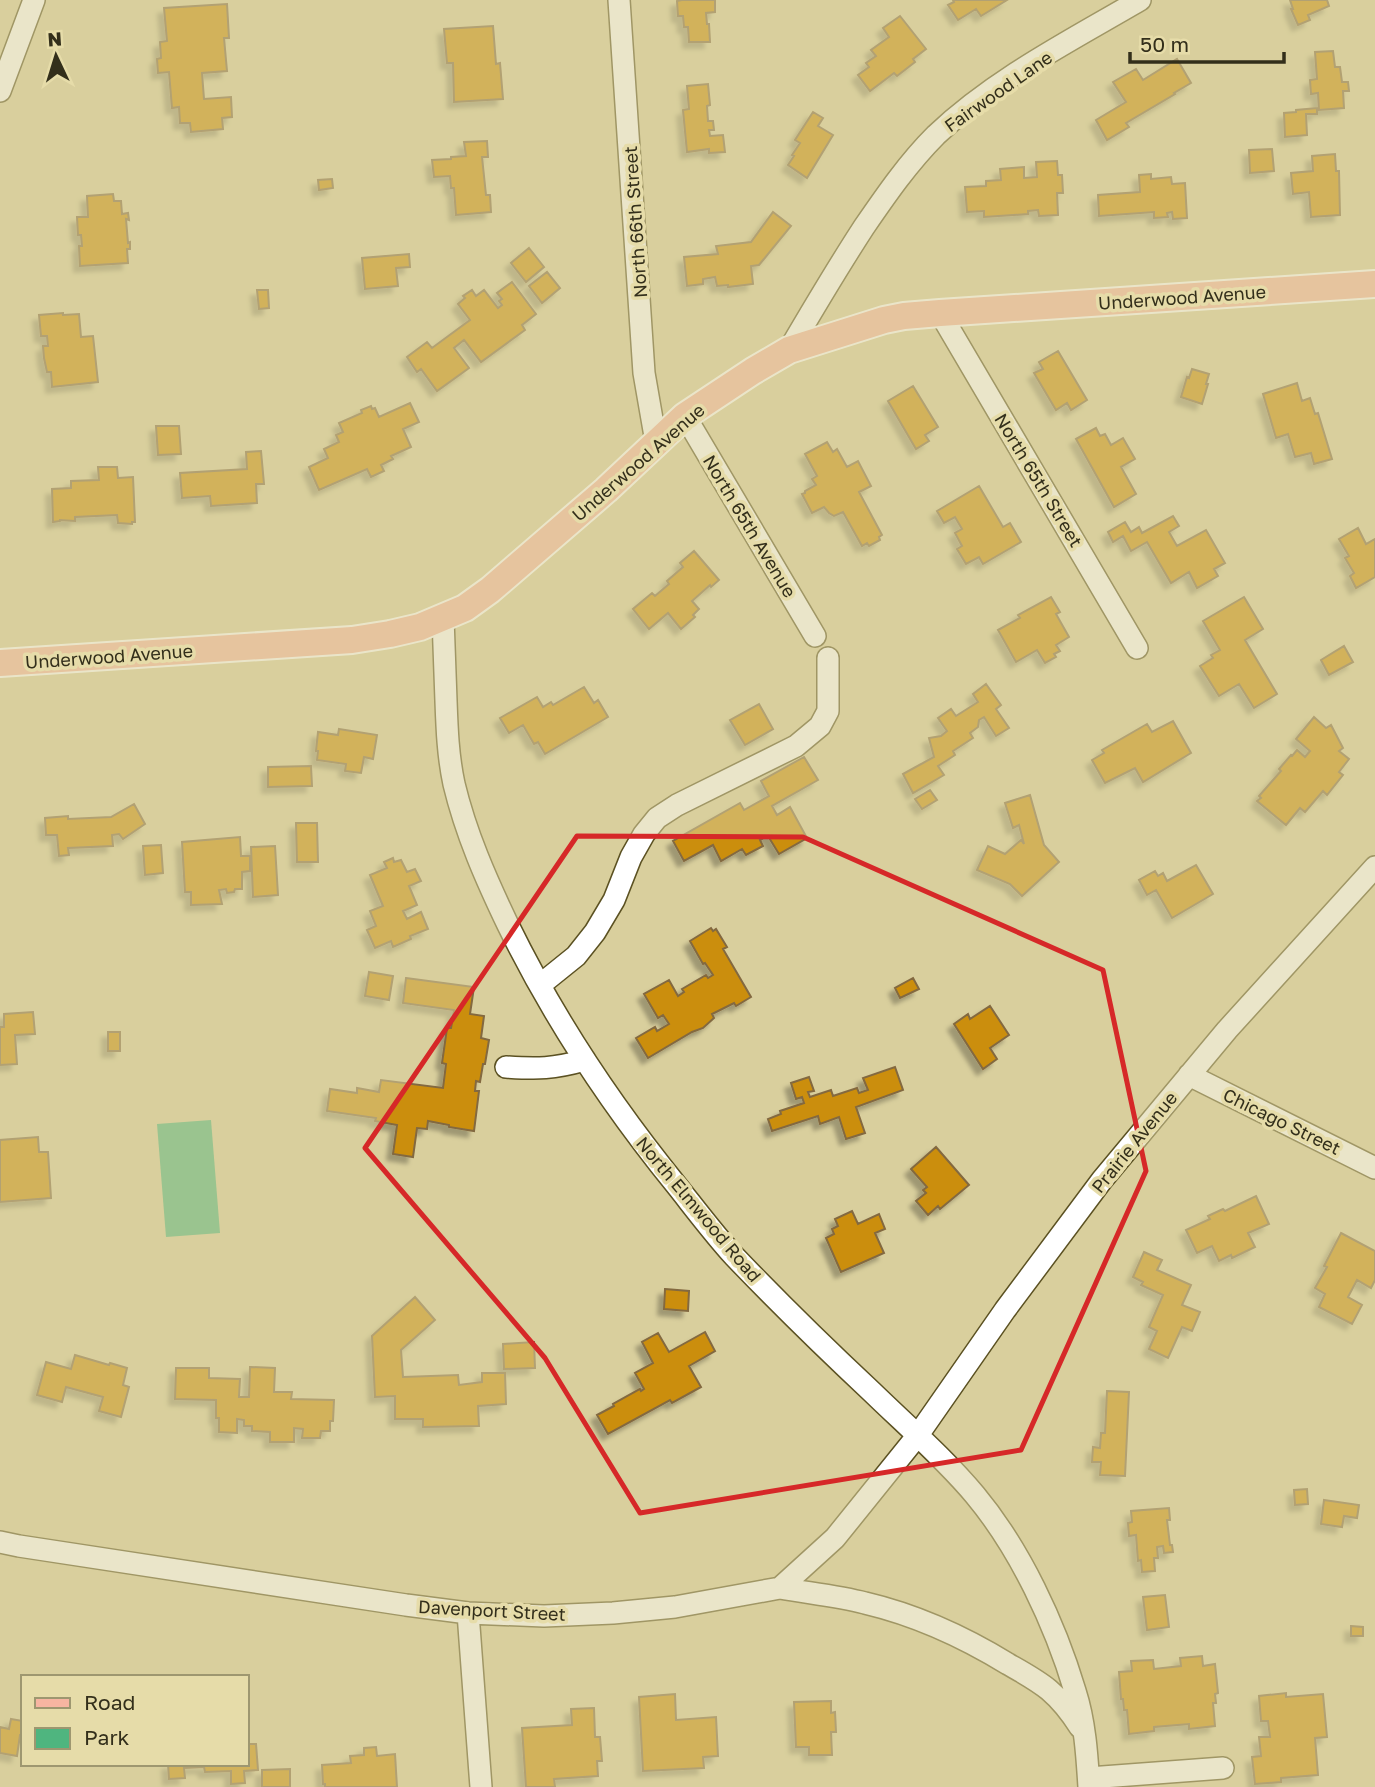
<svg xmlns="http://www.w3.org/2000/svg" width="1375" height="1787" viewBox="0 0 1375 1787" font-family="'Golos Text',sans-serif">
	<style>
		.green { fill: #4fb57f }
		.building { fill: #cb8e0c; stroke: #836940; stroke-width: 2; filter: url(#shadow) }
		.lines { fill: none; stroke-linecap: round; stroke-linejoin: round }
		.minor-casing { stroke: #5b5122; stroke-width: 24 }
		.major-casing { stroke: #fff; stroke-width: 30 }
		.minor { stroke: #fff; stroke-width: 21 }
		.major { stroke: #f7b5a1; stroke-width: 26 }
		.marked { fill: none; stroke: #d62828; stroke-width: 5; stroke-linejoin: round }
		.labels { text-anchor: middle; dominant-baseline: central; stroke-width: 7; stroke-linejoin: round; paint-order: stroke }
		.street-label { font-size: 18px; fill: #332f1b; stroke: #e6dca9 }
	</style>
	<defs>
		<filter id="shadow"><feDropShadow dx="-6" dy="6" stdDeviation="2" flood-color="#0004"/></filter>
	</defs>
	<rect width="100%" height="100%" fill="#d9cf9d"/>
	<path class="green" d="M211,1120l9,113 -54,4 -9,-113z"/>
	<path class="building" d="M682,0h33v12l-9,1 1,11h2l1,18h-21l-1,-15h-4l-1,-11h-5l-1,-15z
		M953,0h54l-26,16 -5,-7 -18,11 -10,-15 6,-3z
		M1290,0h37l2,6 -21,9 2,5 -12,5 -7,-16h2z
		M227,4l2,34h-5l3,33 -25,2 2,26 27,-2 1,20 -10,1 1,11 -32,3 -1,-9h-10l-1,-16 -7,1 -3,-36 -11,1 -1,-14 4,-1 -1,-16 7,-1 -3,-33z
		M900,16l26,33 -13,10 2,3 -18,14 -3,-3 -24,18 -12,-16 11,-8 -3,-4 10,-7 -5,-6 18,-13 -6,-9z
		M493,26l3,38 4,-1 3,36 -49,3 -1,-39h-6l-3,-34z
		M1333,51l2,16h5l2,15h6l1,9h-6l1,17 -25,2 -1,-17 -7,1 -1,-14 7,-1 -2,-27z
		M1177,59l14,24 -17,10 1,1 -49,29 3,4 -22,13 -11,-20 30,-18 -13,-20 23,-13 7,11z
		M708,84l2,21 -3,1 1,15h5l1,9h-5l1,6 13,-1 2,17 -16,1v-4l-22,3 -4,-42 6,-1 -2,-23z
		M1317,108v6h-11l1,21 -22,2 -1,-24 12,-1v-2z
		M813,112l10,6 -5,8 15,9 -26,43 -19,-13 6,-9 -2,-1 8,-12 -5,-3z
		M487,141l1,16h-6l4,38h4l1,17 -35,3 -2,-27h-3l-1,-12 -16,1 -2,-17 19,-1v-2l15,-1 -2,-14z
		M1272,149l2,22 -24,2 -1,-23z
		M1335,154l1,17h3l1,44 -29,2 -2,-25 -16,2 -2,-21 22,-2 -1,-15z
		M1057,161l1,14h4l1,18h-6l1,22 -19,1 -1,-6 -10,1v3l-44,3v-6l-17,1 -2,-25 21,-1v-5l15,-1 -1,-11 24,-2v11l13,-1 -1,-15z
		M1151,174v5l20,-2 1,7 13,-1 2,35 -14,1 -1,-7 -5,1 1,4 -14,1v-6l-55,4 -1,-21 42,-3 -1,-17z
		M332,179l1,9 -14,2 -1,-10z
		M113,194l1,7h7l1,13 6,-1 1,7 -3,-1 2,24 2,-1v7h-3l1,14 -48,3 -1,-20h3l-1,-11h-3l-1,-18h11l-1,-21z
		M773,212l18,14 -32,39 -8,1 2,18 -25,3v-2l-11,1 -2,-9 -12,2v5l-16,2 -3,-29 34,-3 -2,-8 35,-4z
		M529,248l15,19 -18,15 -15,-19z
		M409,254l1,13 -14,1 2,18 -33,3 -3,-31z
		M547,272l13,16 -18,15 -13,-17z
		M512,282l24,32 -14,11 3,5 -44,32 -17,-22 -10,8 15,20 -32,23 -16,-22 -4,3 -10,-15 20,-15 5,6 38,-28 -12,-16 7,-6 -2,-2 9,-6 4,6 8,-6 14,18 4,-3 -3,-4 3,-2 -5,-6z
		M257,290h11l1,18 -10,1z
		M63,313v2l16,-1 2,23 12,-1 5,46 -46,5 -1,-15h-4l-3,-14 -1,-12h5l-1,-10h-6l-2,-21z
		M1058,351l29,49 -16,10 -4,-7 -11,7 -22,-37 9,-4 -4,-7z
		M1192,369l17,5 -3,10h2l-6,20 -21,-7 6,-20 2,1z
		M1297,383l5,18 8,-3 5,16 3,-1 14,46 -18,5 -3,-11 -16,4 -7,-23 -12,4 -13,-44z
		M913,386l25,41 -13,8 4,6 -13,8 -28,-48z
		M410,403l9,19 -16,7 8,18 -20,9 2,3 -12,6 3,6 -13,6 -4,-8 -48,21 -10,-23 19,-9 -4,-9 15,-7 -3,-7 7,-3 -4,-9 23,-10 -1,-3 10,-4 1,3 3,-1 4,9z
		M156,426h23l2,28 -23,1z
		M1096,428l4,8 5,-2 6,11 12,-7 12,21 -14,8 15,27 -22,13 -38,-68z
		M827,442l6,10 4,-3 10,18 11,-6 13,25 -12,6 23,43 -3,2 1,3 -11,6 -2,-3 -5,3 -19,-34 -9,4 -5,-3 -5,-6 -12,6 -10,-19 3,-1v-2l11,-6 -4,-6 5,-3 -12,-22z
		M261,451l3,33h-8l1,19 -46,3 -1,-10 -28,2 -2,-25 67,-4 -1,-17z
		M98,467h19l1,11 15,-1 2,45h-3v2l-14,-1 -1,-8 -42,2v4l-15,-1v1l-7,1 -1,-33 19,-1v-7l28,-1z
		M979,486l24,41 7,-4 11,19 -38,22 -4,-7 -13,7 -9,-15 5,-3 -7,-13 7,-4 -7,-12 -11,6 -7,-12z
		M1173,516l6,10 -10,6 8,14 29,-16 19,33 -11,6 4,7 -21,12 -8,-16 -18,11 -24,-41 -16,9 -8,-15 -10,6 -5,-10 17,-10 6,10 8,-5 3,6z
		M1358,528l8,16 9,-5v38l-19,11 -6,-12 4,-3 -9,-15 4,-2 -10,-17z
		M694,551l25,29 -8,7 -1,-2 -18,16 7,8 -6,6 2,2 -14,12 -13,-16 -19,16 -16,-20 19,-16 3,3 14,-12 -2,-3 16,-14 -3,-4z
		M1051,597l9,15 -4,2 13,23 -13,8 4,6 -6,3 2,3 -11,6 -8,-13 -21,12 -18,-32 22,-12 -2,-3z
		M1244,597l19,32 -18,11 32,54 -23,14 -15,-24 -20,12 -19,-30 13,-8 -2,-3 9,-5 -17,-29z
		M1344,646l9,16 -24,13 -8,-15z
		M986,684l15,21 -5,4 13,19 -13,8 -12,-19 -5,3 -1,7 -8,6 3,5 -20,13 2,4 -17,11 6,9 -31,18 -10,-19 31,-17 -5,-19 12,-2 6,-5 -9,-13 13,-9 5,7 22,-14 -5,-8z
		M584,687l10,16 4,-3 10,17 -63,37 -7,-12 -4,2 -11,-19 -14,8 -9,-15 37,-21 6,10 8,-5 2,3z
		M759,704l14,25 -28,16 -15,-25z
		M1314,717l12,11 5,-3 12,23 -4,3 10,8 -10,13 4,3 -16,20 -4,-4 -18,21 -5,-4 -14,17 -29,-24 4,-3 -2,-2 22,-25 -2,-2 12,-14 1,1 5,-6 8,7 5,-6 -14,-12z
		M1173,721l18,32 -48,29 -8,-14 -30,15 -13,-23 12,-7 -2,-3 45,-26 5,8z
		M339,729l38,6 -4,24 -9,-2 -3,16 -16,-2 1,-7 -29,-4 1,-9h-2l2,-19 20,3z
		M804,757l14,23 -46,26 5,9 13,-8 17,31 -28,16 -11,-18 -8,4 3,6 -17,9 -4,-6 -21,12 -8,-16 -29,16 -11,-20 67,-38 4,7 25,-14 -8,-15z
		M311,766l1,20 -44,1v-20z
		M930,790l7,10 -15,9 -7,-10z
		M1030,795l14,50 15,17 -37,34 -12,-12 -33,-14 11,-24 17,8 16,-14 3,4 -5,-19 -6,3 -8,-25z
		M134,804l11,20 -22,15 -4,-5 -7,1 1,11 -45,2 1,7 -10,1 -2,-21h-11l-1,-17 23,-2v3l43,-2z
		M296,823h21l1,39h-21z
		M240,837l1,19h9v15l-8,1v17h-7l-1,3 -7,1 -1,-4 -7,1 3,14 -31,1v-13h-6l-3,-50z
		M161,845l2,28 -18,2 -2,-29z
		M275,846l3,49 -25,2 -2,-50z
		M393,858l1,4 7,-2 6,12 8,-3 6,12 -12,5 8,19 -14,6 4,8 14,-7 7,17 -18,7 1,3 -18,8 -2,-6 -16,7 -8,-18 9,-4 -6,-15 13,-5 -13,-31 17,-7 -3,-6z
		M1196,865l17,29 -41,24 -16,-28 -9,5 -8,-15 16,-9 3,5 5,-3 4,8z
		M711,928l2,3 3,-2 11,18 -4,2 28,48 -15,9 -2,-3 -22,11 2,4 -11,10 -11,4 -44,26 -12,-20 19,-11 2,4 12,-7 -6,-9 -5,3 -14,-24 25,-14 9,16 6,-4 -2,-3 24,-14 2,3 5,-3 -8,-12 -2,1 -13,-23z
		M369,972l24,4 -4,24 -24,-4z
		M406,978l68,9 -4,27 14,2 -3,22 8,2 -4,24h-2l-3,18 -4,-1 -1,10h4l-5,40 -25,-4v-2l-21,-4 -1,8 -10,-1 -4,29 -20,-3 4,-29 -22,-4 1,-3 -49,-7 3,-22 27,4v-5l22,4 2,-12 62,8 3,-24 -4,-1 5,-35h4l3,-18 -51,-7z
		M913,978l6,11 -19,9 -5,-10z
		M990,1006l19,29 -19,13 7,11 -14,10 -29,-45 14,-10 2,5z
		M33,1012l2,22 -20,1 2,29 -17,1v-38h4v-13z
		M108,1032h12v19h-12z
		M895,1067l8,23 -47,17 9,26 -19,6 -7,-22 -19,7 -2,-8 -46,15 -4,-12 13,-5 -1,-3 24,-8 -2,-6 -6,2 -5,-16 18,-6 5,14 -6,1 2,5 21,-7 2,6 24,-8 2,5 9,-3 -5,-12z
		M38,1137l1,15h9l3,46 -51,4v-62z
		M936,1147l33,38 -29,24 -2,-3 -10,9 -12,-14 10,-8 -3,-3 4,-3 -16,-18z
		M1256,1196l13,28 -21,9 7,14 -23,11 -1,-3 -12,6 -7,-15 -15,7 -11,-23 24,-11 -2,-3 15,-7 2,2z
		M852,1211l6,13 21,-10 6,15 -10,4 9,20 -43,19 -15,-34 8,-4 -2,-5 6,-3 -3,-7z
		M1341,1233l34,18v29l-4,8 -14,-8 -9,17 14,8 -10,19 -33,-17 6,-13 -10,-6 12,-21 -3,-1z
		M1144,1252l18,8 -5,10 34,15 -9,20 18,7 -8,19 -10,-4 -14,31 -19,-9 8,-18 -8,-4 14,-32 -22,-10 2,-3 -10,-5z
		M665,1289l24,2 -1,20 -24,-2z
		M415,1297l20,23 -34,30 2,27 55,-2 1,10 23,-3v-9h23l1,31 -28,2 1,20 -56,1v-8h-28v-23l-20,1 -3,-61z
		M705,1332l10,19 -26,15 12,21 -29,16 -2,-3 -62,34 -11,-19 17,-9 -1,-2 27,-15 1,2 3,-2 -9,-16 18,-10 -11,-21 16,-9 11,19z
		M534,1342l1,26 -31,1 -1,-25z
		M75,1355l34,10 1,-2 17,5 -4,17 6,2 -8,30 -22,-6 4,-14 -37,-10 -4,15 -25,-7 9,-33 25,7z
		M250,1367l25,1 -1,24h18l-1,7 43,1 -1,21h-3v10h-9l-1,7h-18l1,-9 -9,-1v14h-24v-10l-18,-1v-5h-8v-6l-7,-1v14l-18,-1v-14h-3v-18l-41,-1 1,-31h33v10l31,1 -1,18h10z
		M1107,1391l22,1 -4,84 -25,-1 1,-13h-9l1,-15 7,1 1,-15h4z
		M1307,1489l1,15 -13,1 -1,-15z
		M1324,1500l35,5 -2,13 -13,-2 -2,11 -21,-3z
		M1169,1508l1,12h-3l3,25h2l1,7 -9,1 -1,-7 -6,1 1,11h-4l1,13 -13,1 -1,-12 -3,1 -2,-26 -7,1 -1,-13 4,-1 -1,-11z
		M1165,1595l4,32 -22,3 -4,-33z
		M1351,1626l12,1v9h-12z
		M1202,1656l1,10 12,-2 3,29 -3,1 1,9h-3l2,23 -26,3v-5l-35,3v4l-25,3 -2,-24h-3l-1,-11h-2l-2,-27 13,-1 -1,-10 22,-1 1,9 27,-3 -1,-8z
		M1286,1693v4l37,-3 4,43 -12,1 3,37 -37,3v4l-26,2 -3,-27 9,-1 -2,-19h11l-2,-16h-7l-2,-25z
		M675,1694l1,26 40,-3 2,39 -15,1 1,11 -61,3 -4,-74z
		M831,1701v12l4,-1 1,20h-5l1,23h-23v-8h-13l-2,-45z
		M594,1708l1,29h5l2,24h-5l1,15 -44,3 1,8h-29l-4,-59 50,-3 -1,-16z
		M11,1719l12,2v14h-3l-3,21 -17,-3v-26l9,2z
		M247,1744h9l2,26 -14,1 1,12 -14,1v-13l-26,1 -1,-5 -20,1 1,10 -16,1 -1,-15h79z
		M376,1747l1,9 18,-2 2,33h-72v-3h-2l-1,-19 29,-2 -1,-7 14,-1v-7z
		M290,1769v18h-28v-17z"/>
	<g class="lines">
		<defs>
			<path id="minor" d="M619,0l25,373 12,69
				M0,91l34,-91
				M940,313l197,335
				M789,350c24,-41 49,-83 75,-123 22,-32 44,-64 72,-92 59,-56 134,-94 204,-135
				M685,416l130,220
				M443,618c1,28 2,55 3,83 1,28 2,55 8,83 12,50 32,95 54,141 46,94 104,181 169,261 19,24 37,48 57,70 45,47 91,92 138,136 35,34 72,66 103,103 45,54 80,129 100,196 10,31 12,64 14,96
				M540,985l36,-29 19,-24 19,-32 17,-43 13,-23 13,-16 20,-13 119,-59 24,-20 8,-15v-53
				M506,1067c32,2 47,2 79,-7
				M1189,1075l186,93
				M0,1542l19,4 387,59 62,8 76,3 69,-3 62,-6 105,-19 55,-50 83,-103 87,-125 97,-130 125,-150 148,-163
				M780,1588c28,5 58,8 85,15 51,12 99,34 143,61 14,8 29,16 41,26 13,11 22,23 31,37
				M468,1613l13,174
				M1089,1778l134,-10"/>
			<path id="major" d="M0,663l352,-23 38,-6 30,-7 45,-19 25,-18 116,-100 79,-74 68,-45 36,-21 95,-30 20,-4 36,-3 435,-29"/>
		</defs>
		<use href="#minor" class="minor-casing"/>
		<use href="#major" class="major-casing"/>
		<use href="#minor" class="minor"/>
		<use href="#major" class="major"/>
	</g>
	<path d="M0 0H1375V1787H0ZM577,836l226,1 300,133 43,201 -125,279 -381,63 -95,-155 -180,-210z" fill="#d9cf9d" fill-opacity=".55" fill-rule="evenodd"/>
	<path class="marked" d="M577,836l226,1 300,133 43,201 -125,279 -381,63 -95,-155 -180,-210z"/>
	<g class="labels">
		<g class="street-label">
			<text transform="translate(998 91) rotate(-35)">Fairwood Lane</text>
			<text transform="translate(635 222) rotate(-94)">North 66th Street</text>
			<text transform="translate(1182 297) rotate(-4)">Underwood Avenue</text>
			<text transform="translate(638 462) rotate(-41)">Underwood Avenue</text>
			<text transform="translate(1039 480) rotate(59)">North 65th Street</text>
			<text transform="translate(750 526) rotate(59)">North 65th Avenue</text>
			<text transform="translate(109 656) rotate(-4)">Underwood Avenue</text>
			<text transform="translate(1282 1121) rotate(26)">Chicago Street</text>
			<text transform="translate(1134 1142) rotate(-51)">Prairie Avenue</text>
			<text transform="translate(699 1209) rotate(50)">North Elmwood Road</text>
			<text transform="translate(492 1610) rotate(3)">Davenport Street</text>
		</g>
	</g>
	<rect x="21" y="1675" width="228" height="91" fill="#e6dca9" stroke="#9e9770" stroke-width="2"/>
	<rect x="35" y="1698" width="35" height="10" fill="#f7b5a1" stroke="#9e9770" stroke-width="2"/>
	<text x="84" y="1710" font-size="21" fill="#332f1b">Road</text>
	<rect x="35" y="1728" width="35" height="21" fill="#4fb57f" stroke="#9e9770" stroke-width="2"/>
	<text x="84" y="1745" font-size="21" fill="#332f1b">Park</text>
	<g transform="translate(56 56) rotate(356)" stroke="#e6dca9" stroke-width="5" paint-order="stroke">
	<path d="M0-5L12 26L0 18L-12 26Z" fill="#332f1b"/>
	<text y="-10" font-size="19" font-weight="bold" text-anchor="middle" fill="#332f1b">N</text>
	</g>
	<path d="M1130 52v10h154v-10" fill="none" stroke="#332f1b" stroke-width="3.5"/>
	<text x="1140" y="52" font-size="21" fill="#332f1b" stroke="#e6dca9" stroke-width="5" paint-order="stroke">50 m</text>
</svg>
